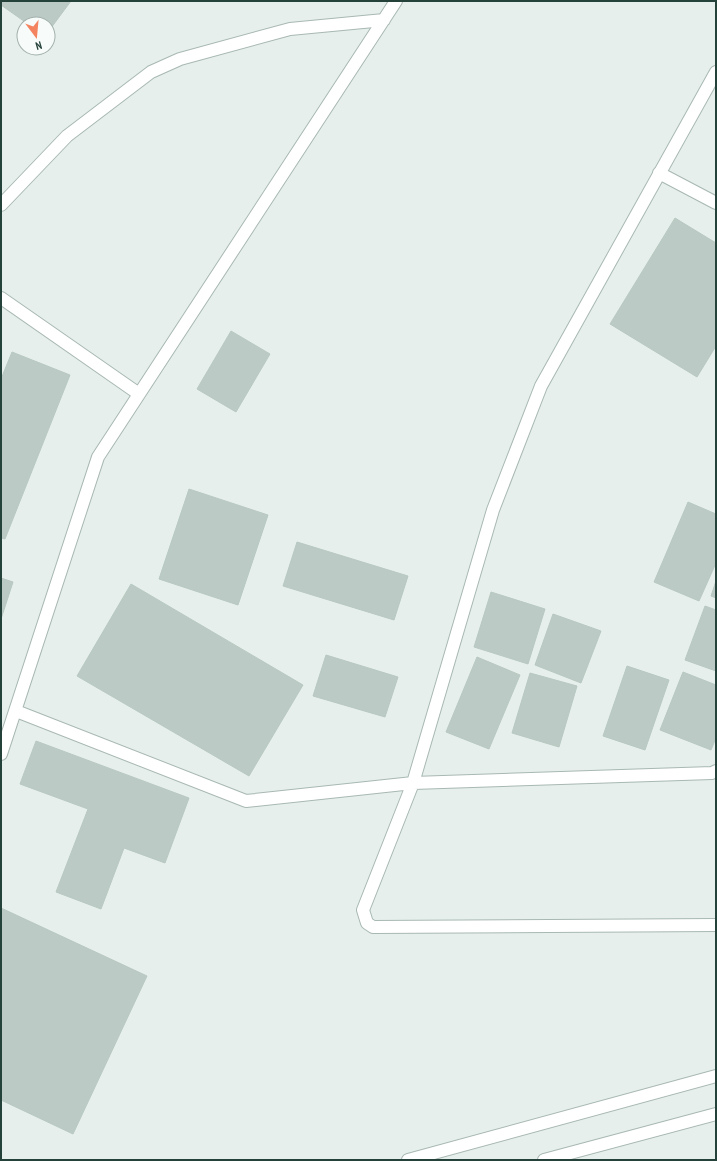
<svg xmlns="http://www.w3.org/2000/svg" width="717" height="1161" viewBox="0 0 717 1161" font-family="'PT Sans Narrow',sans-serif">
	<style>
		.building { fill: #bbcac4; stroke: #b8c9c2 }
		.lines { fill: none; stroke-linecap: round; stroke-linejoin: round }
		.minor-casing { stroke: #a8b8b2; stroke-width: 14 }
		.minor { stroke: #fff; stroke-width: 12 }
	</style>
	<rect width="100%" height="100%" fill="#e6efeb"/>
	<path class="building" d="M1,1h70l-23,31v-8h-20l-27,-19z
		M675,218l41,25v103l-19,31 -87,-53z
		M231,331l39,23 -34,58 -39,-23z
		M12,352l58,23 -65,164 -4,-1v-159z
		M189,489l79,26 -30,90 -79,-26z
		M688,502l28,12v49l-17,38 -45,-19z
		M297,542l111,34 -14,44 -111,-34z
		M1,578l12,4 -12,37z
		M716,581v17l-5,-2z
		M131,584l172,101 -54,91 -172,-100z
		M491,592l54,17 -17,55 -54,-17z
		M705,606l11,4v61l-31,-11z
		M553,614l48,17 -20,52 -46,-18z
		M326,655l72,22 -13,40 -72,-21z
		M477,657l43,18 -31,74 -43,-17z
		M627,666l42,14 -24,70 -42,-14z
		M683,672l33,13v53l-5,12 -51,-20z
		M530,673l47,13 -18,61 -47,-14z
		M36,741l153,57 -24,65 -41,-15 -23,61 -45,-17 32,-83 -68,-25z
		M1,908l146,68 -74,158 -72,-34z"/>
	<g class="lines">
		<defs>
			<path id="minor" d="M716,72l-175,314 -48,124 -80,273 -50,127 4,13 6,4 343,-2
				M659,173l57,30
				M1,205l66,-69 84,-64 29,-13 110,-30 94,-9
				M1,298l138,96
				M16,711l230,90 167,-18 299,-10 4,-2
				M1,754l97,-297 298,-456
				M408,1160l308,-84
				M544,1160l172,-46"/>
		</defs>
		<use href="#minor" class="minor-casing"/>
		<use href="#minor" class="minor"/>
	</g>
	<rect width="717" height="1161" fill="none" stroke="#24423a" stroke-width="4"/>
	<g transform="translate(36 36) rotate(164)"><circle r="19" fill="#f7fbf9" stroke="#a3b1ad"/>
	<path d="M0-3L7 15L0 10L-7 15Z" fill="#f4845f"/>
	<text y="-6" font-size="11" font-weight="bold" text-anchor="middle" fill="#24423a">N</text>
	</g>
</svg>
